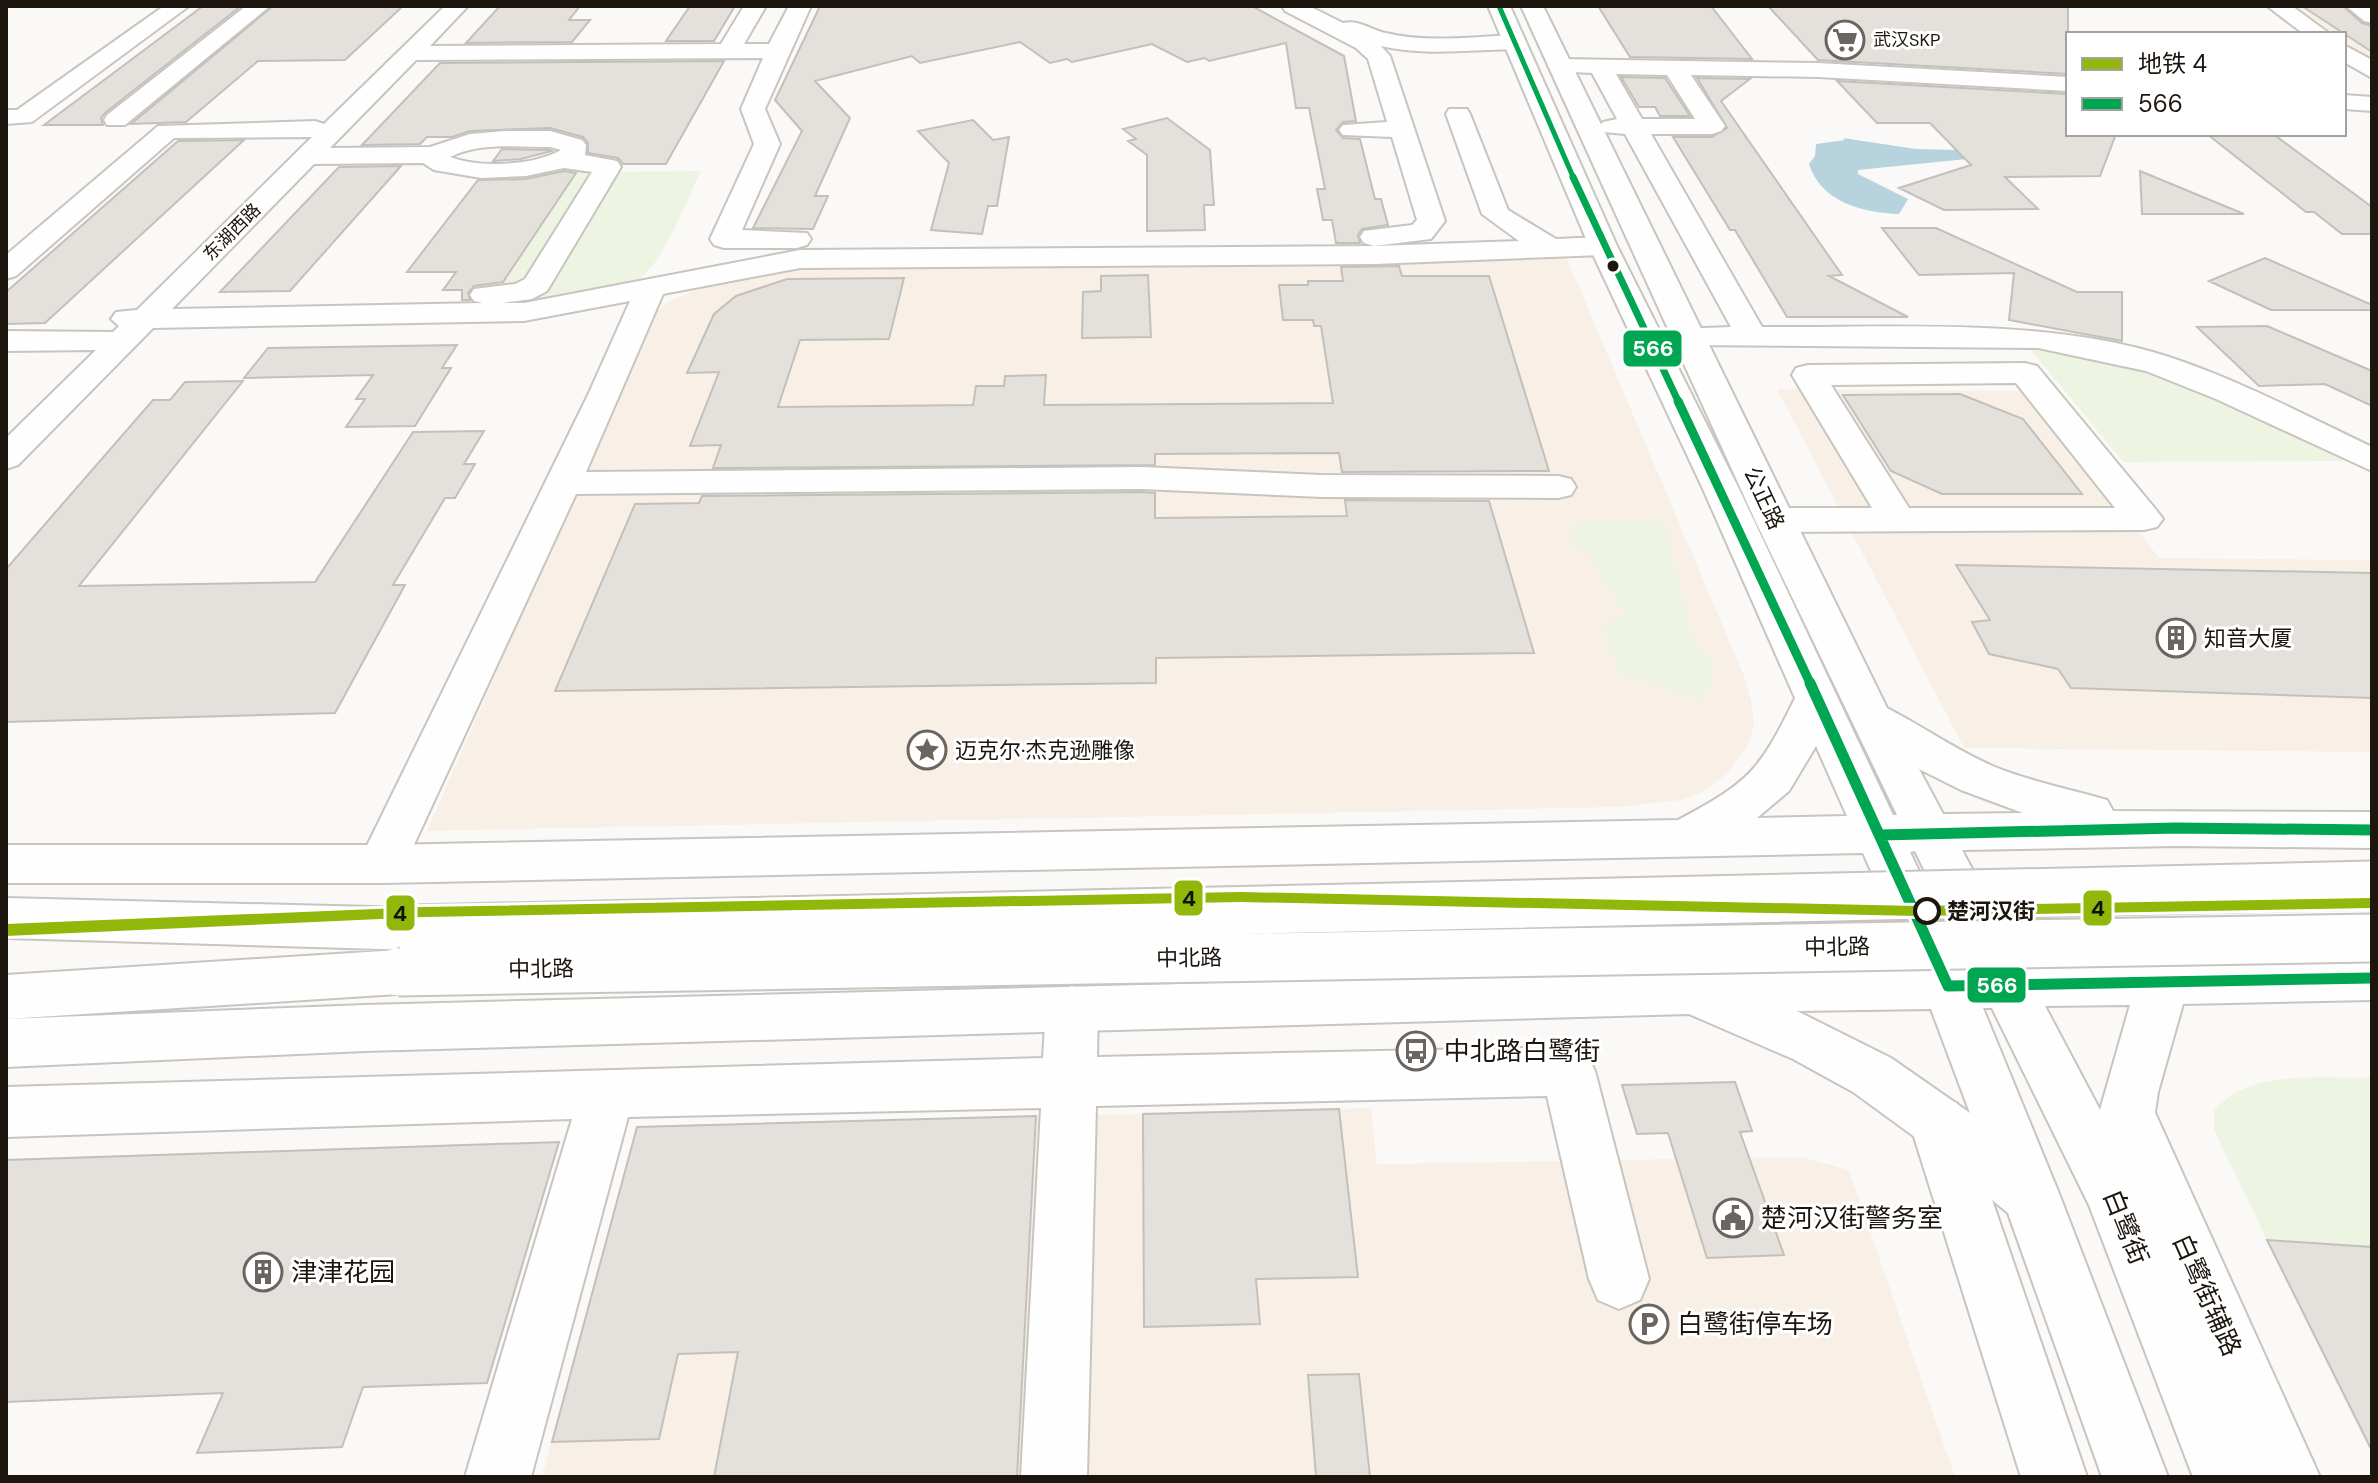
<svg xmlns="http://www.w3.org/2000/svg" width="2378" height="1483" viewBox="0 0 2378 1483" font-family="'DM Sans','Noto Sans SC',sans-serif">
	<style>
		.built { fill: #f8f0e6 }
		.green { fill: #eef4e2 }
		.water { fill: #b7d3de }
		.building { fill: #e4e0dc; stroke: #c3c0bb; stroke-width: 2 }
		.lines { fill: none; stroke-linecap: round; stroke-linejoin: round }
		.minor-casing { stroke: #c8c4bf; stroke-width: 4 }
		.major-casing { stroke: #c8c4bf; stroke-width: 4 }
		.minor { fill: #fefefe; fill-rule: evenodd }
		.major { fill: #fefefe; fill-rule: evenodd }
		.major-bridge-casing { stroke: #c8c4bf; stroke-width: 51; stroke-linecap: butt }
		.major-bridge { stroke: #fefefe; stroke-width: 47 }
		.bus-1-far3-casing { stroke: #fff; stroke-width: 8 }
		.bus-1-far2-casing { stroke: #fff; stroke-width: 11 }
		.bus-1-far1-casing { stroke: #fff; stroke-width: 14 }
		.bus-1-casing { stroke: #fff; stroke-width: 17 }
		.bus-1-far3 { stroke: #00a651; stroke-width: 5 }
		.bus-1-far2 { stroke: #00a651; stroke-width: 7 }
		.bus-1-far1 { stroke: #00a651; stroke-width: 9 }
		.bus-1 { stroke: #00a651; stroke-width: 11 }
		.metro-1-casing { stroke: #fff; stroke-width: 6 }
		.metro-1 { fill: #91b70b; fill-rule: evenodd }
		.bus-dot { fill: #1c160e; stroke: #fff; stroke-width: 3 }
		.stop-dot { fill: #fff; stroke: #1c160e; stroke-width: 4 }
		.labels { text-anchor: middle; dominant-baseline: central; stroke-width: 6; stroke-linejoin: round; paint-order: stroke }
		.far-poi-label { font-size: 18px; fill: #1c160e; stroke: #fff; text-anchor: start }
		.far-street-label { font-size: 18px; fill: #1c160e; stroke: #fff }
		.street-label { font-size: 22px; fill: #1c160e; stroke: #fff }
		.poi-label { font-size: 22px; fill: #1c160e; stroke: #fff; text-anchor: start }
		.stop-label { font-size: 22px; font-weight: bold; fill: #1c160e; stroke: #fff; text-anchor: start }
		.near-poi-label { font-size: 26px; fill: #1c160e; stroke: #fff; text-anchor: start }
		.near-street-label { font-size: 26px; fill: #1c160e; stroke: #fff }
		.line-badge { stroke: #fff; stroke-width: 3 }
		.badge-label { font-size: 22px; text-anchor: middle; font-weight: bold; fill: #fff }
		.pale-badge-label { font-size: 22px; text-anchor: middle; font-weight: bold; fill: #111 }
	</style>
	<rect width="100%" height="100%" fill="#fbf9f7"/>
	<path class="built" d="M2290,6h82v56l-28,-19v-9h-13z
		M1565,254l180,424 7,27 2,20 -6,20 -21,29 -27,19 -18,7 -62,7 -1193,24 220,-504 6,-13 20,-15 29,-11 89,-21z
		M1777,389l255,2 127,167 213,2v192l-408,-4z
		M1371,1108l6,56 425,-7 47,13 106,307h-1413l95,-350z"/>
	<path class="green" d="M701,171c-15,30 -36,90 -62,108l-88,21 -61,1 87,-129z
		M2030,349l115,21 75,30 124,61 -221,1z
		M1587,519l77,3 28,113 23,34 -13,32 -83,-29 -16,-45 21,-15 -38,-61 -12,-4 -6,-19z
		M2318,1077l54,1v169l-105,-7 -53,-110v-19c28,-32 64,-32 104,-34z"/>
	<path class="water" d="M1843,138l73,11 43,1 8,9 -109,11v4l50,25 -9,15c-36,-1 -78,-12 -90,-50l6,-8 1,-12 29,-4z"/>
	<path class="building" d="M203,6h38l-136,107 -4,5 2,7h-59z
		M273,6h130l-58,54 -87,1 -72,61 -55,2z
		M500,6h80l-11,14h21l-18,22 -106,1z
		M690,6h45l-21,35h-48z
		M820,6h432l92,50 12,65 -13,1 -7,8 7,8 17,1 15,60h6l7,26 -26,4 -4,6 2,8h-24l-4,-23h-9l-6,-31h8l-16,-81h-13l-10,-65 -77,18 -4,-3 -18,4 -35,-18 -80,18 -5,-3 -17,4 -30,-21 -100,21 -8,-7 -97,25 35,37 -35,78h13l-15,33 -60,-1 49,-97 -27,-31z
		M1598,6h113l41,53 -122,-2z
		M1768,6h300v68l-250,-14z
		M2302,6h41l19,17 10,3v26z
		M724,61l-58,103h-43l-5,-6 -30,-5v-10l-5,-6 -33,-9 -80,3 -18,6h-25l-7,7 -58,1 78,-82z
		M1621,77l44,1 25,38h-30l-5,-9h-16z
		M1697,78l53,1 -29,22 121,174 -13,1 79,41h-121l-52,-87h-5l-57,-93h39l15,-9z
		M1837,81l231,13v40h48l-16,42 -95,1 33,32 -94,1 -45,-22 72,-23 -41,-42h-53z
		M1167,118l43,32 4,55h-10l1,25 -58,1v-76l-19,-14 8,-2 -13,-10z
		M973,120l20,20 16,-3 -12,69h-9l-6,28 -51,-4 18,-67 -31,-32z
		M2207,134h66l99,73v27h-30l-28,-22h-8z
		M244,140l-199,183 -39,1v-32l172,-151z
		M502,149l48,1 2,1 -31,8 -28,2z
		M401,166l-111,125 -70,1 119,-125z
		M564,171l12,2 -73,109 -29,4 -6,7 2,7h-8v-10h-19l13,-18h-49l71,-92 48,-1z
		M2140,171l104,43h-102z
		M1882,228h54l141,64h45v49l-113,-21 5,-47 -95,2z
		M2265,258l107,47v5h-101l-62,-29z
		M1399,266l3,10h87l60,195 -207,1 -3,-19 -184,1v11l-442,3 8,-23 -31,1 29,-74 -32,1 27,-59 22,-18 51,-17 117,-1 -15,61 -89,1 -22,67 195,-2 3,-19h28l1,-10 41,-1 -2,30 289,-2 -12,-77h-7l-1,-6h-30l-4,-35h29v-4h35l-2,-14z
		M1148,275l3,62 -69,1 1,-46 18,-1v-15z
		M2267,326l105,45v35l-47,-22 -66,2 -62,-59z
		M457,345l-15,23h9l-36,58 -69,1 19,-28h-9l17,-24 -129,3 24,-30z
		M243,381l-164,205 236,-4 98,-150 71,-1 -20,33h11l-20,34h-10l-52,87h12l-70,128 -329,9v-153l147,-169h17l15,-18z
		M1960,394l63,25 59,75h-140l-51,-23 -48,-76z
		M1142,492l13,1v25l192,-2 -2,-16 144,1 45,152 -378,5v25l-601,8 80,-187 64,-1 3,-7z
		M1956,565l416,8v125l-301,-10 -13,-19 -69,-15 -17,-32 18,-2z
		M1735,1082l17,49 -12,1 44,123 -77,3 -39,-125 -31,1 -15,-49z
		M1339,1109l19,168 -102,2 4,45 -116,3 -1,-213z
		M1036,1116l-19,361h-303l24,-125 -60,2 -19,85 -107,3 85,-315z
		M559,1142l-72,241 -124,4 -21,60 -145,6 26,-60 -217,9v-242z
		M2267,1240l105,7v204z
		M1359,1374l11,103h-54l-8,-102z"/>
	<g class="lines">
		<defs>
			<path id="minor" d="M164,6h25l-157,116 -26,2v-14h11z
				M246,6h24l-145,119h-18l-3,-5 3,-5z
				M445,6h23l-38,40 291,-2 23,-38h22l-22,38h25l20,-38h22l-46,103 15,35 -38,86 65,3 4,6 -4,6 -10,3h-73l-10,-3 -4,-6 44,-95 -13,-35 22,-51 -347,2 -86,88 100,-1 40,-13 35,-3h45l32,9 4,5 -1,10 32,6 4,6 -74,124 -15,8 -30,4h22l276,-53 575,-4 144,-5 -37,-27 -36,-100 3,-5h18l3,5 38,96 48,29 47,-2 10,3 4,6 -4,6 -10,3 -228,9 -575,4 -137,26 -77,178 556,-5 180,8 236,1 13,3 5,8 -5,8 -13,3 -236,-1 -180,-8 -566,5 -177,383 -17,6 -17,-6 -7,-13 230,-469 42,-94 -106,20 -371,7 -135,137 -12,4v-31l90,-88 -90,1v-20l107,1 6,-6 -8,-7 5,-7 21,-2 175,-173 -138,1 -158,138 -10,3v-24l152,-129 157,-5 9,3zM550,147l11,3c-28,16 -82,18 -111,7 29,-15 67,-10 100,-10zM423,163l11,7 47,8 45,-2 38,-8 28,4 -67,107 -10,5 -41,5 -4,6 4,6 9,2 -311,6 142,-145z
				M1282,6h27l34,17c15,-4 28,7 43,10 41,10 86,4 128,2l8,2 3,5 -3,5 -8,2c-44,1 -90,7 -133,-3l9,10 55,165 -14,18 -57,7 -10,-3 -4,-6 4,-6 48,-6 5,-5 -25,-83 -49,-2 -4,-5 4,-5 44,-3 -19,-63 -12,-11 -71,-37z
				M2267,6h25l38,28h-26z
				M2346,6h26v17l-8,-2z
				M2344,45l28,15v18l-28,-16z
				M1560,59l258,4 250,14v14l-250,-14 -127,-2 34,51 -4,5 -9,3h-61l111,193c130,1 280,-10 404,29 71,23 139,59 206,91v24l-156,-72 -70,-28 -108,-23 -351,-3 -11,-2 -5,-7 5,-7 55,-2 -106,-193 -22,-2 -4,-5 4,-5 14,-3 -25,-46 -40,-2 -4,-5 4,-5zM1616,74l51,1 28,44h-53z
				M2344,95l28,2v14l-28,-2z
				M2025,363l12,3 120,145 6,8 -6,8 -13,3 -370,2 -13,-4 -6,-8 6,-8 13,-4h98l-80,-133 4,-7 12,-3zM2016,383l99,125h-206l-78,-123z
				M1072,986l18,7 8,16 -1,48 471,-10 19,7 8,17 54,208 -9,21 -21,9 -21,-9 -9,-21 -42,-183 -451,10 -9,371h-66l20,-369 -413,9 -97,360h-66l107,-358 -566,18v-50l1037,-29 3,-49 8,-16z
				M2127,1088l20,7 173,382h-66l-155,-364 8,-18z
				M1937,1095l20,8 8,18 122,356h-66l-112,-356 8,-18z"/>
			<path id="major" d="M1488,6h22l107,240 122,243 154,326h4l-142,-295 -234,-514h22l344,702c37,19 70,43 108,59 37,15 75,22 112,33l6,11 259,1v36l-196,-2 -214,4 60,113 350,-7v44l-189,4 -25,88 -15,102 116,283h-66l-104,-272 -97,-197h-9l77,188 108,281h-66l-94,-264 -96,-78 -59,-43 -60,-33 -104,-45 -1324,37 -359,16v-48l359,-14 1548,-40 -50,-112 -1481,30h-376v-38h376l1296,-25c72,-38 82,-50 117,-122l-92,-209 -114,-243zM1816,746l31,70 -90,2 32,-27zM1919,769l42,21 62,23 -80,1zM1915,851l55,113h-7l-53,-112zM2130,1005l-30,105 -55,-104zM1931,1009l39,104 -79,-55 -94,-47z
				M6,898l408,10 18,6 7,15 -7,15 -18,6 -408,-12z
				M398,950l18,7 8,15 -8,15 -18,7 -392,25v-44z"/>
		</defs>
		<use href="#minor" class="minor-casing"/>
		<use href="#major" class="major-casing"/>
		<use href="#minor" class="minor"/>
		<use href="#major" class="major"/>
		<defs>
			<path id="major-bridge" d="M414,929l1958,-44
				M398,972l1974,-34"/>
		</defs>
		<use href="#major-bridge" class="major-bridge-casing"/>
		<use href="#major-bridge" class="major-bridge"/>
		<defs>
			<path id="bus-1-far3" d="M1499,6l75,173"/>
			<path id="bus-1-far2" d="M1573,177l106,226"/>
			<path id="bus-1-far1" d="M1678,401l133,284"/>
			<path id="bus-1" d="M1810,683l138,303 424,-8
				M1881,835l295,-7 196,2"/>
		</defs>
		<use href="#bus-1-far3" class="bus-1-far3-casing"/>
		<use href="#bus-1-far2" class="bus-1-far2-casing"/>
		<use href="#bus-1-far1" class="bus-1-far1-casing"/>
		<use href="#bus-1" class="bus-1-casing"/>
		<use href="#bus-1-far3" class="bus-1-far3"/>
		<use href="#bus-1-far2" class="bus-1-far2"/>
		<use href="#bus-1-far1" class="bus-1-far1"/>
		<use href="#bus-1" class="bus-1"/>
		<defs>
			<path id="metro-1" d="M1241,892l677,14 454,-8v10l-454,8 -677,-14 -817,15 -418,19v-12l418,-17z"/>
		</defs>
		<use href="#metro-1" class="metro-1-casing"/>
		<use href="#metro-1" class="metro-1"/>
	</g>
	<defs>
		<symbol id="supermarket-ring" viewBox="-11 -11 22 22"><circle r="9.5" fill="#fff" stroke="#6a6560" stroke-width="1.5"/><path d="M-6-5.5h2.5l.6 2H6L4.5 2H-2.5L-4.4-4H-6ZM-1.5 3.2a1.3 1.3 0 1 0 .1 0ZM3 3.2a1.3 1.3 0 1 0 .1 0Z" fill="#6a6560"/></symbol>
		<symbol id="building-ring" viewBox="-11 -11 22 22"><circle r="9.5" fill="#fff" stroke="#6a6560" stroke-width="1.5"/><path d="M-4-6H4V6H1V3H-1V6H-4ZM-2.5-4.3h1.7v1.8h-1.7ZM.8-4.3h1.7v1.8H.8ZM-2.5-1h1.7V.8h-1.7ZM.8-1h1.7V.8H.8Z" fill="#6a6560"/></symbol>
		<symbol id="sight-ring" viewBox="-11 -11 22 22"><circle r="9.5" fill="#fff" stroke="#6a6560" stroke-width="1.5"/><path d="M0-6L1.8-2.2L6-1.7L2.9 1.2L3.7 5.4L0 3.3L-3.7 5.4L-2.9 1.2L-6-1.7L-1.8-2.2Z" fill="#6a6560"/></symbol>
		<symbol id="bus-ring" viewBox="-11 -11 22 22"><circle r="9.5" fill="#fff" stroke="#6a6560" stroke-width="1.5"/><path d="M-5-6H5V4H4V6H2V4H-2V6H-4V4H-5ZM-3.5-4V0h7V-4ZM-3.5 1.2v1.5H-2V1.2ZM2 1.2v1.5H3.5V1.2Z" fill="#6a6560"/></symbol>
		<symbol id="civic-ring" viewBox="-11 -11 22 22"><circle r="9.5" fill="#fff" stroke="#6a6560" stroke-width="1.5"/><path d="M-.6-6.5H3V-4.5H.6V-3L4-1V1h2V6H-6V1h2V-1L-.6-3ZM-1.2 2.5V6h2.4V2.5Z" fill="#6a6560"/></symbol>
		<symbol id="parking-ring" viewBox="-11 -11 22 22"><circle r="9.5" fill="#fff" stroke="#6a6560" stroke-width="1.5"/><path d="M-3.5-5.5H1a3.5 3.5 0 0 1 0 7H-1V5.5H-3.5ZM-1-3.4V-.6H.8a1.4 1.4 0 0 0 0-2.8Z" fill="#6a6560"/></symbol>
	</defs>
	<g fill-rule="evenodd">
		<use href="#supermarket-ring" x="1823" y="18" width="44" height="44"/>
		<use href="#building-ring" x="2154" y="616" width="44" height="44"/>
		<use href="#sight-ring" x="905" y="728" width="44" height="44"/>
		<use href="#bus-ring" x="1394" y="1029" width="44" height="44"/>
		<use href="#civic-ring" x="1711" y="1196" width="44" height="44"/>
		<use href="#building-ring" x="241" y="1250" width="44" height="44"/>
		<use href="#parking-ring" x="1627" y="1302" width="44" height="44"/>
	</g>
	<circle class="bus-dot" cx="1613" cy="266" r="7"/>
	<circle class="stop-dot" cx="1927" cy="911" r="12"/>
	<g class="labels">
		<g class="far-poi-label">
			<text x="1873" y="40">武汉SKP</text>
		</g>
		<g class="far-street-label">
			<text transform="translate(232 232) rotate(-45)">东湖西路</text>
		</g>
		<g class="street-label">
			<text transform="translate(1764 498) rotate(65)">公正路</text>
			<text transform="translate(1837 947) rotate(-1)">中北路</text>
			<text transform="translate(1189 958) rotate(-1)">中北路</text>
			<text transform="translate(541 969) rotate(-1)">中北路</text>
		</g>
		<g class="poi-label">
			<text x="2204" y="638">知音大厦</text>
			<text x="955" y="750">迈克尔·杰克逊雕像</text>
		</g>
		<g class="stop-label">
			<text x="1947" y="911">楚河汉街</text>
		</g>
		<g class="near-poi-label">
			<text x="1444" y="1051">中北路白鹭街</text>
			<text x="1761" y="1218">楚河汉街警务室</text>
			<text x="291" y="1272">津津花园</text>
			<text x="1677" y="1324">白鹭街停车场</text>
		</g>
		<g class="near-street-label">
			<text transform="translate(2126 1227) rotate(68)">白鹭街</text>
			<text transform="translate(2207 1295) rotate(66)">白鹭街辅路</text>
		</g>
	</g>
	<g class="line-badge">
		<rect x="1622" y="329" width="61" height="39" rx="8" fill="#00a651"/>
		<rect x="1173" y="879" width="31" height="38" rx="8" fill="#91b70b"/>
		<rect x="2082" y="889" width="31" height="38" rx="8" fill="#91b70b"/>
		<rect x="385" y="894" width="31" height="38" rx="8" fill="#91b70b"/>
		<rect x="1966" y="966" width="61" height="38" rx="8" fill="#00a651"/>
	</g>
	<g class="badge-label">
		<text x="1653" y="356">566</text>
		<text x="1997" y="993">566</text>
	</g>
	<g class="pale-badge-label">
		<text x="1189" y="906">4</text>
		<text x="2098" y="916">4</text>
		<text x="400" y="921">4</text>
	</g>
	<rect width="2378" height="1483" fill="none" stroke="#1c160e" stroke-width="16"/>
	<rect x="2066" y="32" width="280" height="104" fill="#ffffff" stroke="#a4a29f" stroke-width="2"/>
	<rect x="2082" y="58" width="40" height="12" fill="#91b70b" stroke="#a4a29f" stroke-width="2"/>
	<text x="2138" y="72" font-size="24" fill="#1c160e">地铁 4</text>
	<rect x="2082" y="98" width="40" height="12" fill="#00a651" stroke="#a4a29f" stroke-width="2"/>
	<text x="2138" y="112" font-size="24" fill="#1c160e">566</text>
</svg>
